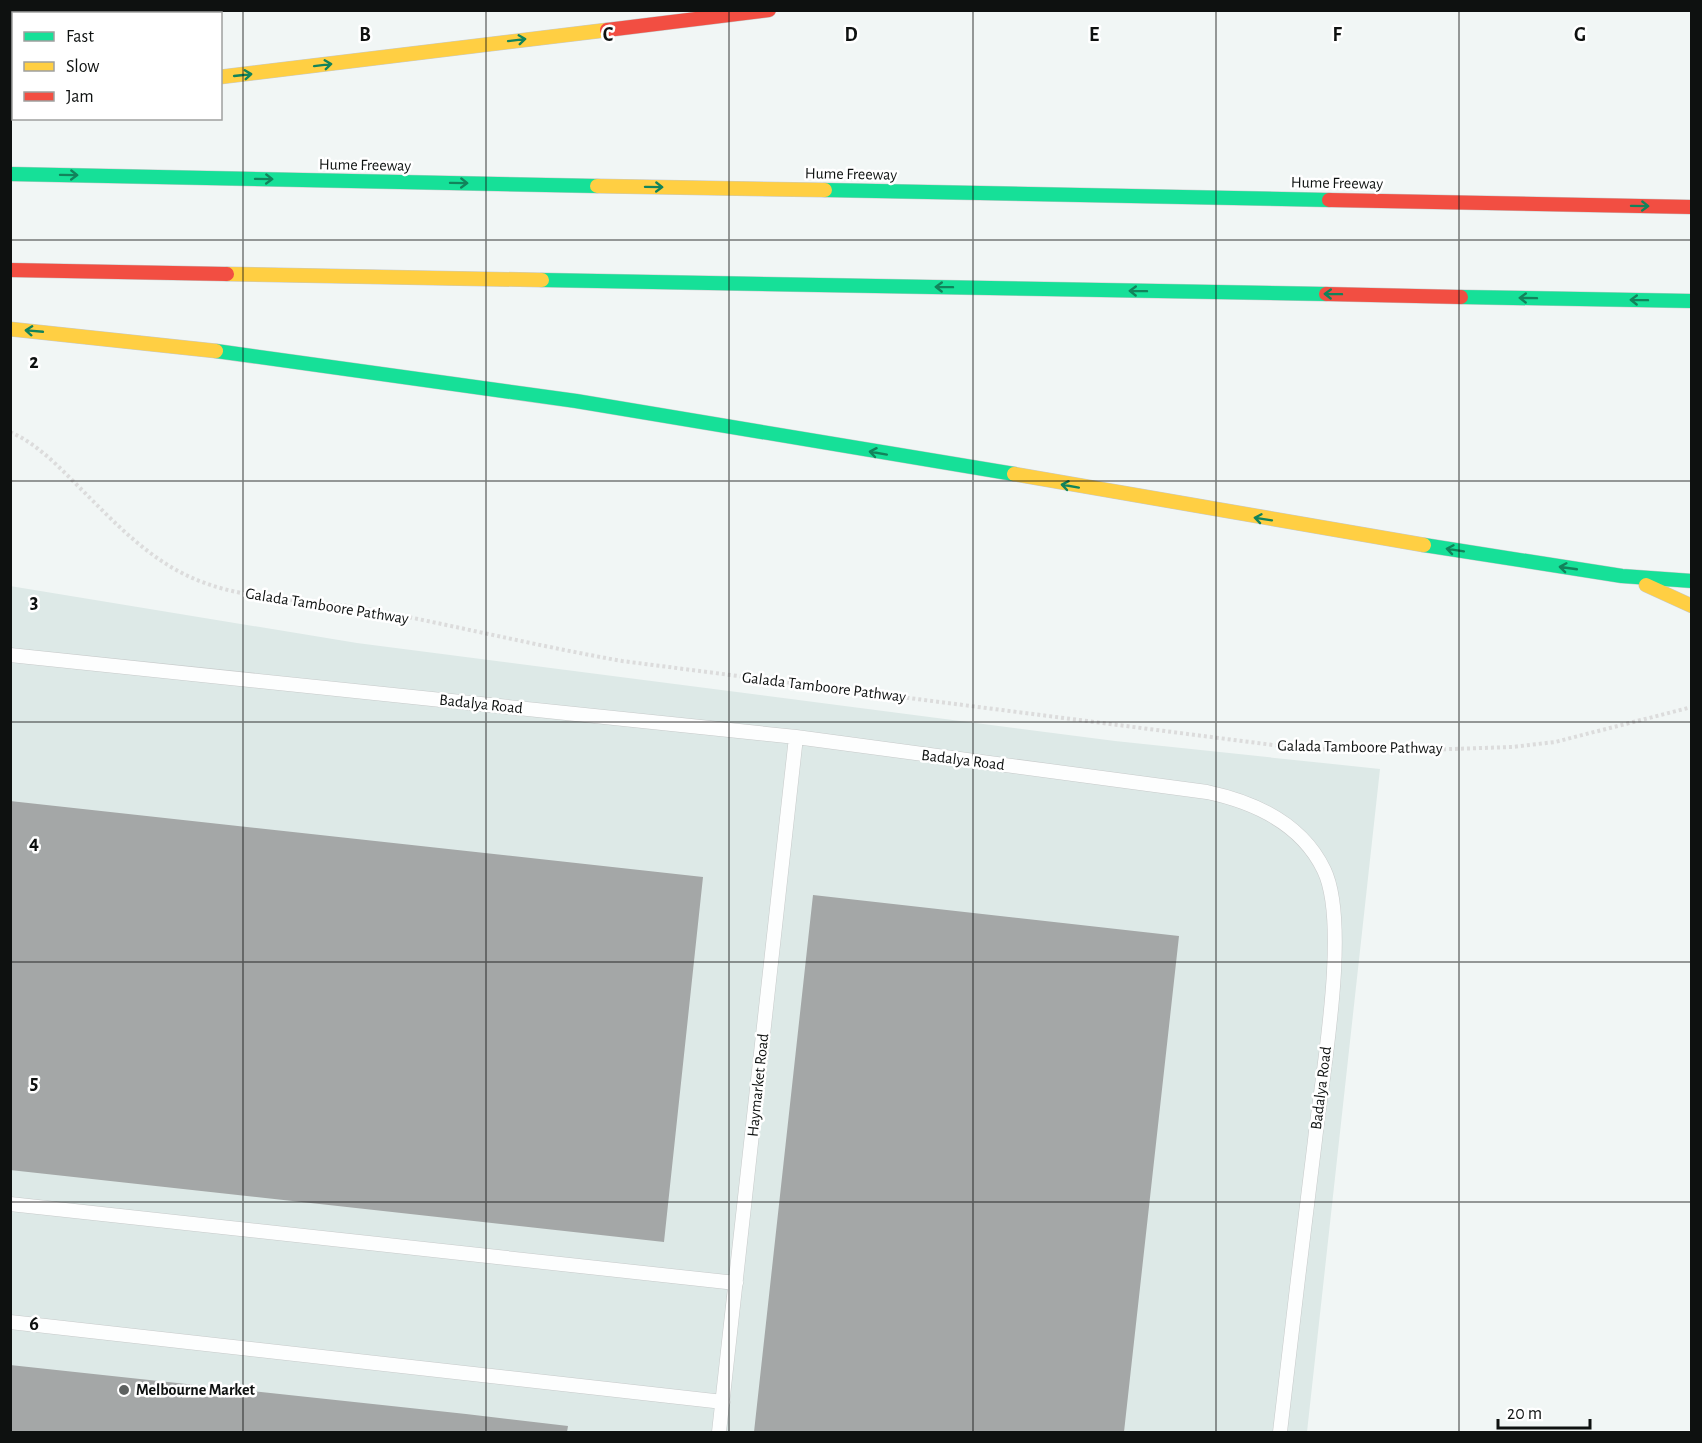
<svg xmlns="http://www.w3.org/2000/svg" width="1702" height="1443" viewBox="0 0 1702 1443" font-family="'Alegreya Sans',sans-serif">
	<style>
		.built { fill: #dde9e7 }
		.building { fill: #a4a7a7 }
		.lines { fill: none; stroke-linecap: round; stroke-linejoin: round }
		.lane-casing { stroke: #c7caca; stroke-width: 15 }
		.fast-casing { stroke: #c7caca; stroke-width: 15 }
		.slow-casing { stroke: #c7caca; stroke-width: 15 }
		.jam-casing { stroke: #c7caca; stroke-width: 15 }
		.path { stroke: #dcdcdc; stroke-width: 4; stroke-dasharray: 3 3; stroke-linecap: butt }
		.lane { stroke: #fdfefe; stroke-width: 14 }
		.fast { stroke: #16e098; stroke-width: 14 }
		.slow { stroke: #ffcf43; stroke-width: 14 }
		.jam { stroke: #f24e42; stroke-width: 14 }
		.oneway { stroke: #12835b }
		.grid { fill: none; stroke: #0e1110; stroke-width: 1.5; stroke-opacity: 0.55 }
		.poi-dot { fill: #5d6160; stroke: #fff; stroke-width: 2 }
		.labels { text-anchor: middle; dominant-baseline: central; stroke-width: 5; stroke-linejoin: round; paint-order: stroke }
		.street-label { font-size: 16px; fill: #0e1110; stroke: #fff }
		.poi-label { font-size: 16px; font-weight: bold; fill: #0e1110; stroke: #fff; text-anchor: start }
		.grid-label { font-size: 20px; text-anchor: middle; font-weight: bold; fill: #0e1110; stroke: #fff; stroke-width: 5; stroke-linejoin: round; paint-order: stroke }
	</style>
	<rect width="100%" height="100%" fill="#f1f6f5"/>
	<path class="built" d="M10,586l347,57 758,98 265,28 -73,663h-1296z"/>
	<path class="building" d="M10,801l693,76 -39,365 -654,-72z
		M813,895l366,41 -55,496h-370z
		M10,1365l456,49 102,12 -1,6h-557z"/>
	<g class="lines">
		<defs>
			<path id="lane" d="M10,655l786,82 411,55c47,10 95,32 117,78 26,54 -2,206 -9,270 -12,97 -24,195 -35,292
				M10,1204l726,79
				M10,1322l713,80
				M719,1432l77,-695"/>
			<path id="fast" d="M10,98h4
				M10,174l587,12
				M825,190l504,10
				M542,280l784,14
				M1461,297l231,4
				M216,351l360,50 438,73
				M1424,545l198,31 70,5"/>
			<path id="slow" d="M220,77l387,-47
				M597,186l228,4
				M227,274l315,6
				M10,329l206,22
				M1014,474l410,71
				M1646,585l46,21"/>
			<path id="jam" d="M607,30l162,-20
				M1329,200l363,7
				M10,270l217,4
				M1326,294l135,3"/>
		</defs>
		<use href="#lane" class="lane-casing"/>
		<use href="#fast" class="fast-casing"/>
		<use href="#slow" class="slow-casing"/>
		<use href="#jam" class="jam-casing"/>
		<path class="path" d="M10,432c28,12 50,36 71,57 31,31 62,64 101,84 57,30 128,25 191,37 83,16 165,36 249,51l682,88 118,1 90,-3 43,-5 137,-35"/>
		<use href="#lane" class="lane"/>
		<use href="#fast" class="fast"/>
		<use href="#slow" class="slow"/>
		<use href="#jam" class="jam"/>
	</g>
	<defs><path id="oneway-shaft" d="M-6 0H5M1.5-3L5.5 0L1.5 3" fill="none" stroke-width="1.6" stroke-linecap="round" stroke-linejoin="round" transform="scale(1.5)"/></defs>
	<g class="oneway">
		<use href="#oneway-shaft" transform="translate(517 40) rotate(-7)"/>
		<use href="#oneway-shaft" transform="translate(323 65) rotate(-7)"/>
		<use href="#oneway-shaft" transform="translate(243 75) rotate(-6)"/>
		<use href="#oneway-shaft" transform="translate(69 175) rotate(1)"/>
		<use href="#oneway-shaft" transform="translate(264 179) rotate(1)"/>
		<use href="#oneway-shaft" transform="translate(459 183) rotate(1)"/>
		<use href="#oneway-shaft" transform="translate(654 187) rotate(1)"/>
		<use href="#oneway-shaft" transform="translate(1640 206) rotate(1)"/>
		<use href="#oneway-shaft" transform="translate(944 287) rotate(-179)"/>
		<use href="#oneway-shaft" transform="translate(1138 291) rotate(-179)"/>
		<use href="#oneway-shaft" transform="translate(1333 294) rotate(-179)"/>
		<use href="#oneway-shaft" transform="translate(1528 298) rotate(-179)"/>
		<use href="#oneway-shaft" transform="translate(1639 300) rotate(-179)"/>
		<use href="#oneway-shaft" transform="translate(34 331) rotate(-175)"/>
		<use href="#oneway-shaft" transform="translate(878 453) rotate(-170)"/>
		<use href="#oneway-shaft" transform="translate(1070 486) rotate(-170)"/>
		<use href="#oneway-shaft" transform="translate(1263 519) rotate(-171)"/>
		<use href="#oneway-shaft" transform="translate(1455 550) rotate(-171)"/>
		<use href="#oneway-shaft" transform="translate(1568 568) rotate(-172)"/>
	</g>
	<path class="grid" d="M243,10v1422M486,10v1422M729,10v1422M973,10v1422M1216,10v1422M1459,10v1422M10,240h1682M10,481h1682M10,722h1682M10,962h1682M10,1202h1682"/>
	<circle class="poi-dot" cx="124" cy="1390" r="6"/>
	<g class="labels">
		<g class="street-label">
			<text transform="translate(365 165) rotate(1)">Hume Freeway</text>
			<text transform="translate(851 174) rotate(1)">Hume Freeway</text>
			<text transform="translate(1337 183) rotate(1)">Hume Freeway</text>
			<text transform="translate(327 606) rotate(9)">Galada Tamboore Pathway</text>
			<text transform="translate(824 687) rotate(7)">Galada Tamboore Pathway</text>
			<text transform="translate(481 704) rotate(6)">Badalya Road</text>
			<text transform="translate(1360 747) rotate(1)">Galada Tamboore Pathway</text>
			<text transform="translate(963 760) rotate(7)">Badalya Road</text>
			<text transform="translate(758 1085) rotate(-84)">Haymarket Road</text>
			<text transform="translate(1321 1088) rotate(-83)">Badalya Road</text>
		</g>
		<g class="poi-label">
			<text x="136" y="1390">Melbourne Market</text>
		</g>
	</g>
	<g class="grid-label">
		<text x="365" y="41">B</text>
		<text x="608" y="41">C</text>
		<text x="851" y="41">D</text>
		<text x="1094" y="41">E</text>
		<text x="1337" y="41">F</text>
		<text x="1580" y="41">G</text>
		<text x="34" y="368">2</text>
		<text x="34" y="608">3</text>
		<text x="34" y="849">4</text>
		<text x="34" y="1089">5</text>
		<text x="34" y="1330">6</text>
	</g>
	<rect width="1702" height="1443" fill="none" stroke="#0e1110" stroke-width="24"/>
	<rect x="12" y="12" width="210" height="108" fill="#ffffff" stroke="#9fa09f" stroke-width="1.5"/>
	<rect x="24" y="32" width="30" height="9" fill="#16e098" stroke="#9fa09f" stroke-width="1.5"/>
	<text x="66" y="42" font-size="18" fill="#0e1110">Fast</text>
	<rect x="24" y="62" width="30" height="9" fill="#ffcf43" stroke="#9fa09f" stroke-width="1.5"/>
	<text x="66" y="72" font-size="18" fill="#0e1110">Slow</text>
	<rect x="24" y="92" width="30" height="9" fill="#f24e42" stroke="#9fa09f" stroke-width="1.5"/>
	<text x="66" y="102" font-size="18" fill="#0e1110">Jam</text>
	<path d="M1498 1419v9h92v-9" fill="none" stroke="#0e1110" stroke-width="3"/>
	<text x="1507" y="1419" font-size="18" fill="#0e1110" stroke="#ffffff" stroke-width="4.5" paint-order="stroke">20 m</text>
</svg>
